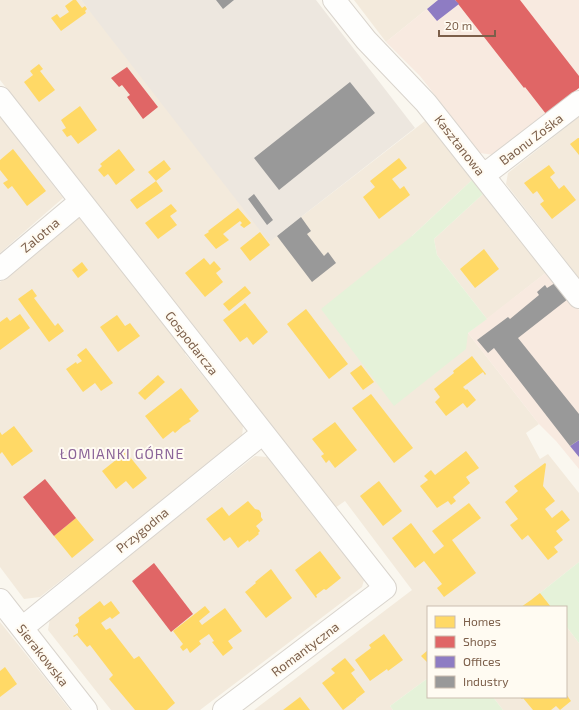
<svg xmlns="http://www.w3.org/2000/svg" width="579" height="710" viewBox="0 0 579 710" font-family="'Exo 2',sans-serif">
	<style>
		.residential { fill: #f3eadc }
		.commercial { fill: #f8eae0 }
		.industrial { fill: #ede7df }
		.green { fill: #e5f2d9 }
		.homes { fill: #ffd966 }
		.shops { fill: #e06666 }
		.offices { fill: #8e7cc3 }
		.industry { fill: #999 }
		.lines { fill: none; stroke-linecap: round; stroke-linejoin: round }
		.minor-casing { stroke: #d9d4cd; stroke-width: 24 }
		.minor { stroke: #fefefd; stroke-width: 22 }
		.labels { text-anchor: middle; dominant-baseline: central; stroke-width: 4; stroke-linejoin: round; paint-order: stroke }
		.street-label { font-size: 13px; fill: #7c5f4a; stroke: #fffbf2 }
		.neighbourhood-label { font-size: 14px; letter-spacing: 1px; fill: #8a6398; stroke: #fffbf2 }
	</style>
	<rect width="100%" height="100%" fill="#faf7ef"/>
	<path class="residential" d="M0,0h81l196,236 24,-19 124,-96 47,59 -60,56 56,97 71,91 -13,9 14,26 8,-5 31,39v69l-39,31 11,14h-123v71l-38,28 3,4h-139l158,-120 -67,-89 -10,7 -335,-428z
		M354,0h84l-52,42z
		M0,116l63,82 -63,55z
		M579,117v161l-73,-94 2,-11z
		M483,194l26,34 11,4 28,39 -61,48 -50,-64 -3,-16z
		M79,216l107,135 -1,3 58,71 -1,13 -202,159 -16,2 -24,-32v-285z
		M255,456l12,1 97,123 -2,7 -162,123h-89l-63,-80 2,-12z
		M0,622l45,56 25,32h-70z
		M566,626l13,17v67h-76l-10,-13h73z"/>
	<path class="commercial" d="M438,0h141v88l-85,67 -14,-2 -60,-77 -34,-34z
		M548,271l31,39v159l-23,-28 -17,-17 -71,-91z"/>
	<path class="industrial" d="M81,0h235l99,128 -114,89 -24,19 -8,6z"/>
	<path class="green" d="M472,180l11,14 -49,45 3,16 50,64 -19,14 -2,16 -72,57 -73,-97 91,-73z
		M579,562v81l-13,-17v-19h-15l-11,-14z
		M428,678v19h65l10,13h-110l-3,-4z"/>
	<path class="homes" d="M73,0h3l6,8 3,-2 2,3 -2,2 1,2 -25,18 -10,-13 6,-4 3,4 9,-6 -4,-6z
		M39,64l4,5 -3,2 15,19 -16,12 -15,-20 9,-7 -3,-4z
		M80,106l17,24 -19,14 -7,-9 -4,2 -5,-7 4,-2 -5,-8z
		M578,138h1v17l-9,-11z
		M13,149l33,42 -19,15 -15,-20 -4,3 -5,-6 5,-3 -8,-10v-10z
		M119,149l16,21 -19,15 -8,-11 -4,3 -6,-7 4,-4 -2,-2z
		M399,158l8,10 -15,11 8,10 4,-3 6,9 -31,24 -16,-22 12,-10 -5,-6z
		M164,160l7,9 -15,12 -8,-9z
		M549,165l6,8 -5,4 9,12 5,-4 12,15 -24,19 -12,-15 4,-3 -7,-10 -4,3 -9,-11z
		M156,181l7,10 -26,18 -7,-9z
		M171,204l6,7 -7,5 7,9 -19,14 -13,-16z
		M238,208l13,15 -7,5 -4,-3 2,-2 -2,-2 -17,13 6,6 -13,9 -12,-14 5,-3 -1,-1z
		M260,232l10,13 -20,16 -10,-13z
		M484,249l15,20 -24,19 -15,-19z
		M204,258l6,7 4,-4 7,8 -5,4 7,9 -18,15 -20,-24z
		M82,262l6,8 -10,8 -6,-8z
		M245,286l6,7 -22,18 -6,-7z
		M32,289l5,7 -3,2 21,28 3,-3 6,8 -15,11 -31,-43z
		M245,303l23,29 -15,13 -6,-8 -7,5 -17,-22z
		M306,309l42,55 -19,15 -42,-55z
		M20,314l10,14 -30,22v-28l7,-5 3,4z
		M117,315l8,11 5,-3 10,13 -22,16 -18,-25z
		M86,348l27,35 -12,8 -6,-8 -12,9 -17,-23 10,-7 1,2 5,-3 -5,-6z
		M472,356l14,18 -1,1 -2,-3 -20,15 3,3 1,-1 9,11 -9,8 -4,-5 -17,13 -11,-14 5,-5 -6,-8 20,-16 -1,-2z
		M361,365l13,17 -11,8 -13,-17z
		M158,375l7,7 -20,18 -7,-7z
		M181,388l18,23 -10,8 2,2 -8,5 -8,7 -2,-2 -10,8 -18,-23z
		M371,394l42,54 -19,15 -42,-55z
		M335,422l22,28 -22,18 -6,-8 -3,3 -5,-7 3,-2 -12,-15z
		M14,426l19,25 -21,15 -10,-14 -2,2v-22l2,3z
		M466,451l13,17 -13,9 4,6 -17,14 3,4 -5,4 -3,-4 -11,7 -17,-22 8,-6 -4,-4 7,-6 4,5z
		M126,452l21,26 -14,11 -7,-8 -10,8 -14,-18z
		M545,463l1,1 -3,22 12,15 -10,8 7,9 10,-8 8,10 -14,11 7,9 -9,7 4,5 -10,8 -20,-25 -6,5 -12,-15 8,-6 -13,-17 13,-11 -4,-5z
		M379,481l23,30 -19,15 -23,-30z
		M248,501l7,8 4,1 2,3v4l2,3 -7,6 4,5 -2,2 1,1 -10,8 -1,-2 -10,8 -8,-11 -6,4 -18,-22 16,-12 7,9z
		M469,503l12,15 -29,22 24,33 -32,24 -7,-9 5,-4 -18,-23 -9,7 -23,-30 19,-15 23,31 10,-8 -12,-15z
		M76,518l18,22 -22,18 -18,-22z
		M320,551l21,27 -15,12 -2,-1 -8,6 1,2 -1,1 -21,-28z
		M271,569l21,29 -26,20 -21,-26 11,-9 -1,-1z
		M540,593l11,14h-30l10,-7z
		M100,601l4,5 7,-5 9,12 -8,6 -2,-2 -9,6 5,7 4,-2 24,31 5,-3 36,47 -8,7h-32l-26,-31 4,-4 -23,-30 -3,2 -10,-12 -3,2 -1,-1 5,-3v-4l-3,-4 4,-3v-3l-1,-1z
		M205,606l5,6 -11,9 3,4 23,-17 17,23 -14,10 5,7 -10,8 -11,-14 2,-1 -5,-7 -10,7 2,3 -11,9 -3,-5 -4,3 -3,-4 3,-3 -10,-13z
		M384,634l19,26 -15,11 -1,-2 -17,12 -15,-21 16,-12 -2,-3z
		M428,650v13l-7,-7z
		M345,658l10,12 -4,3 14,19 -9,7v1l-13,10 -21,-27 13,-10 -4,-4z
		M5,667l12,17 -17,13v-26z
		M566,694l5,7 -11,9 -4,-4 -5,4h-18l-10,-12 -1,1 -2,-2h46z
		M300,697l10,13h-27z"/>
	<path class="shops" d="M455,0h65l59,76v12l-33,26 -21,-27 -1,1z
		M127,67l31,40 -15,12 -16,-22 3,-2 -8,-10 -3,2 -8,-9z
		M45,479l31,39 -22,18 -31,-39z
		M154,563l39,51 -22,18 -39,-51z"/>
	<path class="offices" d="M438,0h17l4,4 -22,17 -10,-12z
		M579,440v17l-9,-11z"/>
	<path class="industry" d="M216,0h18l-11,9z
		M350,82l25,31 -96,77 -25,-32z
		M254,194l19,26 -6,5 -19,-26z
		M301,217l10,14 -4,3 17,22 4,-4 8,11 -24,19 -35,-46z
		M555,283l13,16 -50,39 61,76v26l-9,6 -76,-98 -6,5 -11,-13 31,-23 2,2 29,-24 -2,-3 8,-7 2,3z"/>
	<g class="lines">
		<defs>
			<path id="minor" d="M334,0l32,40 60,63 153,194
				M0,98l385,490 -161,122
				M484,175l95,-73
				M0,269l81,-68
				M0,600l86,110
				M22,628l241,-195"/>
		</defs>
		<use href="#minor" class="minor-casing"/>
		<use href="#minor" class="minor"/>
	</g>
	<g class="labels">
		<g class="street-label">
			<text transform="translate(531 139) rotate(-37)">Baonu Zośka</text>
			<text transform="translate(460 145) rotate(52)">Kasztanowa</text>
			<text transform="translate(40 235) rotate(-40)">Zalotna</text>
			<text transform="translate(192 343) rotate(52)">Gospodarcza</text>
			<text transform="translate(142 530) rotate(-39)">Przygodna</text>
			<text transform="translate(305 649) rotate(-37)">Romantyczna</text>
			<text transform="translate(43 655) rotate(52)">Sierakowska</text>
		</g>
		<g class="neighbourhood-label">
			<text x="122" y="453">ŁOMIANKI GÓRNE</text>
		</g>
	</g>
	<rect x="427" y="606" width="140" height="92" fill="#fffbf2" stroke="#cbbdaf"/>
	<rect x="435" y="616" width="20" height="12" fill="#ffd966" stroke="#cbbdaf"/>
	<text x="463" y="626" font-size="12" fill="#7c5f4a">Homes</text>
	<rect x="435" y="636" width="20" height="12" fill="#e06666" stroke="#cbbdaf"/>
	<text x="463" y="646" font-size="12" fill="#7c5f4a">Shops</text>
	<rect x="435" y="656" width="20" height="12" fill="#8e7cc3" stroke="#cbbdaf"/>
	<text x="463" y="666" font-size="12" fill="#7c5f4a">Offices</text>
	<rect x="435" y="676" width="20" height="12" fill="#999999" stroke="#cbbdaf"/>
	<text x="463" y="686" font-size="12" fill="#7c5f4a">Industry</text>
	<path d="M439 30v6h56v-6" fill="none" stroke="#7c5f4a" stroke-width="2"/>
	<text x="445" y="30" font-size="12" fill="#7c5f4a" stroke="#fffbf2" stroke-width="3" paint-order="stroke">20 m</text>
</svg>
